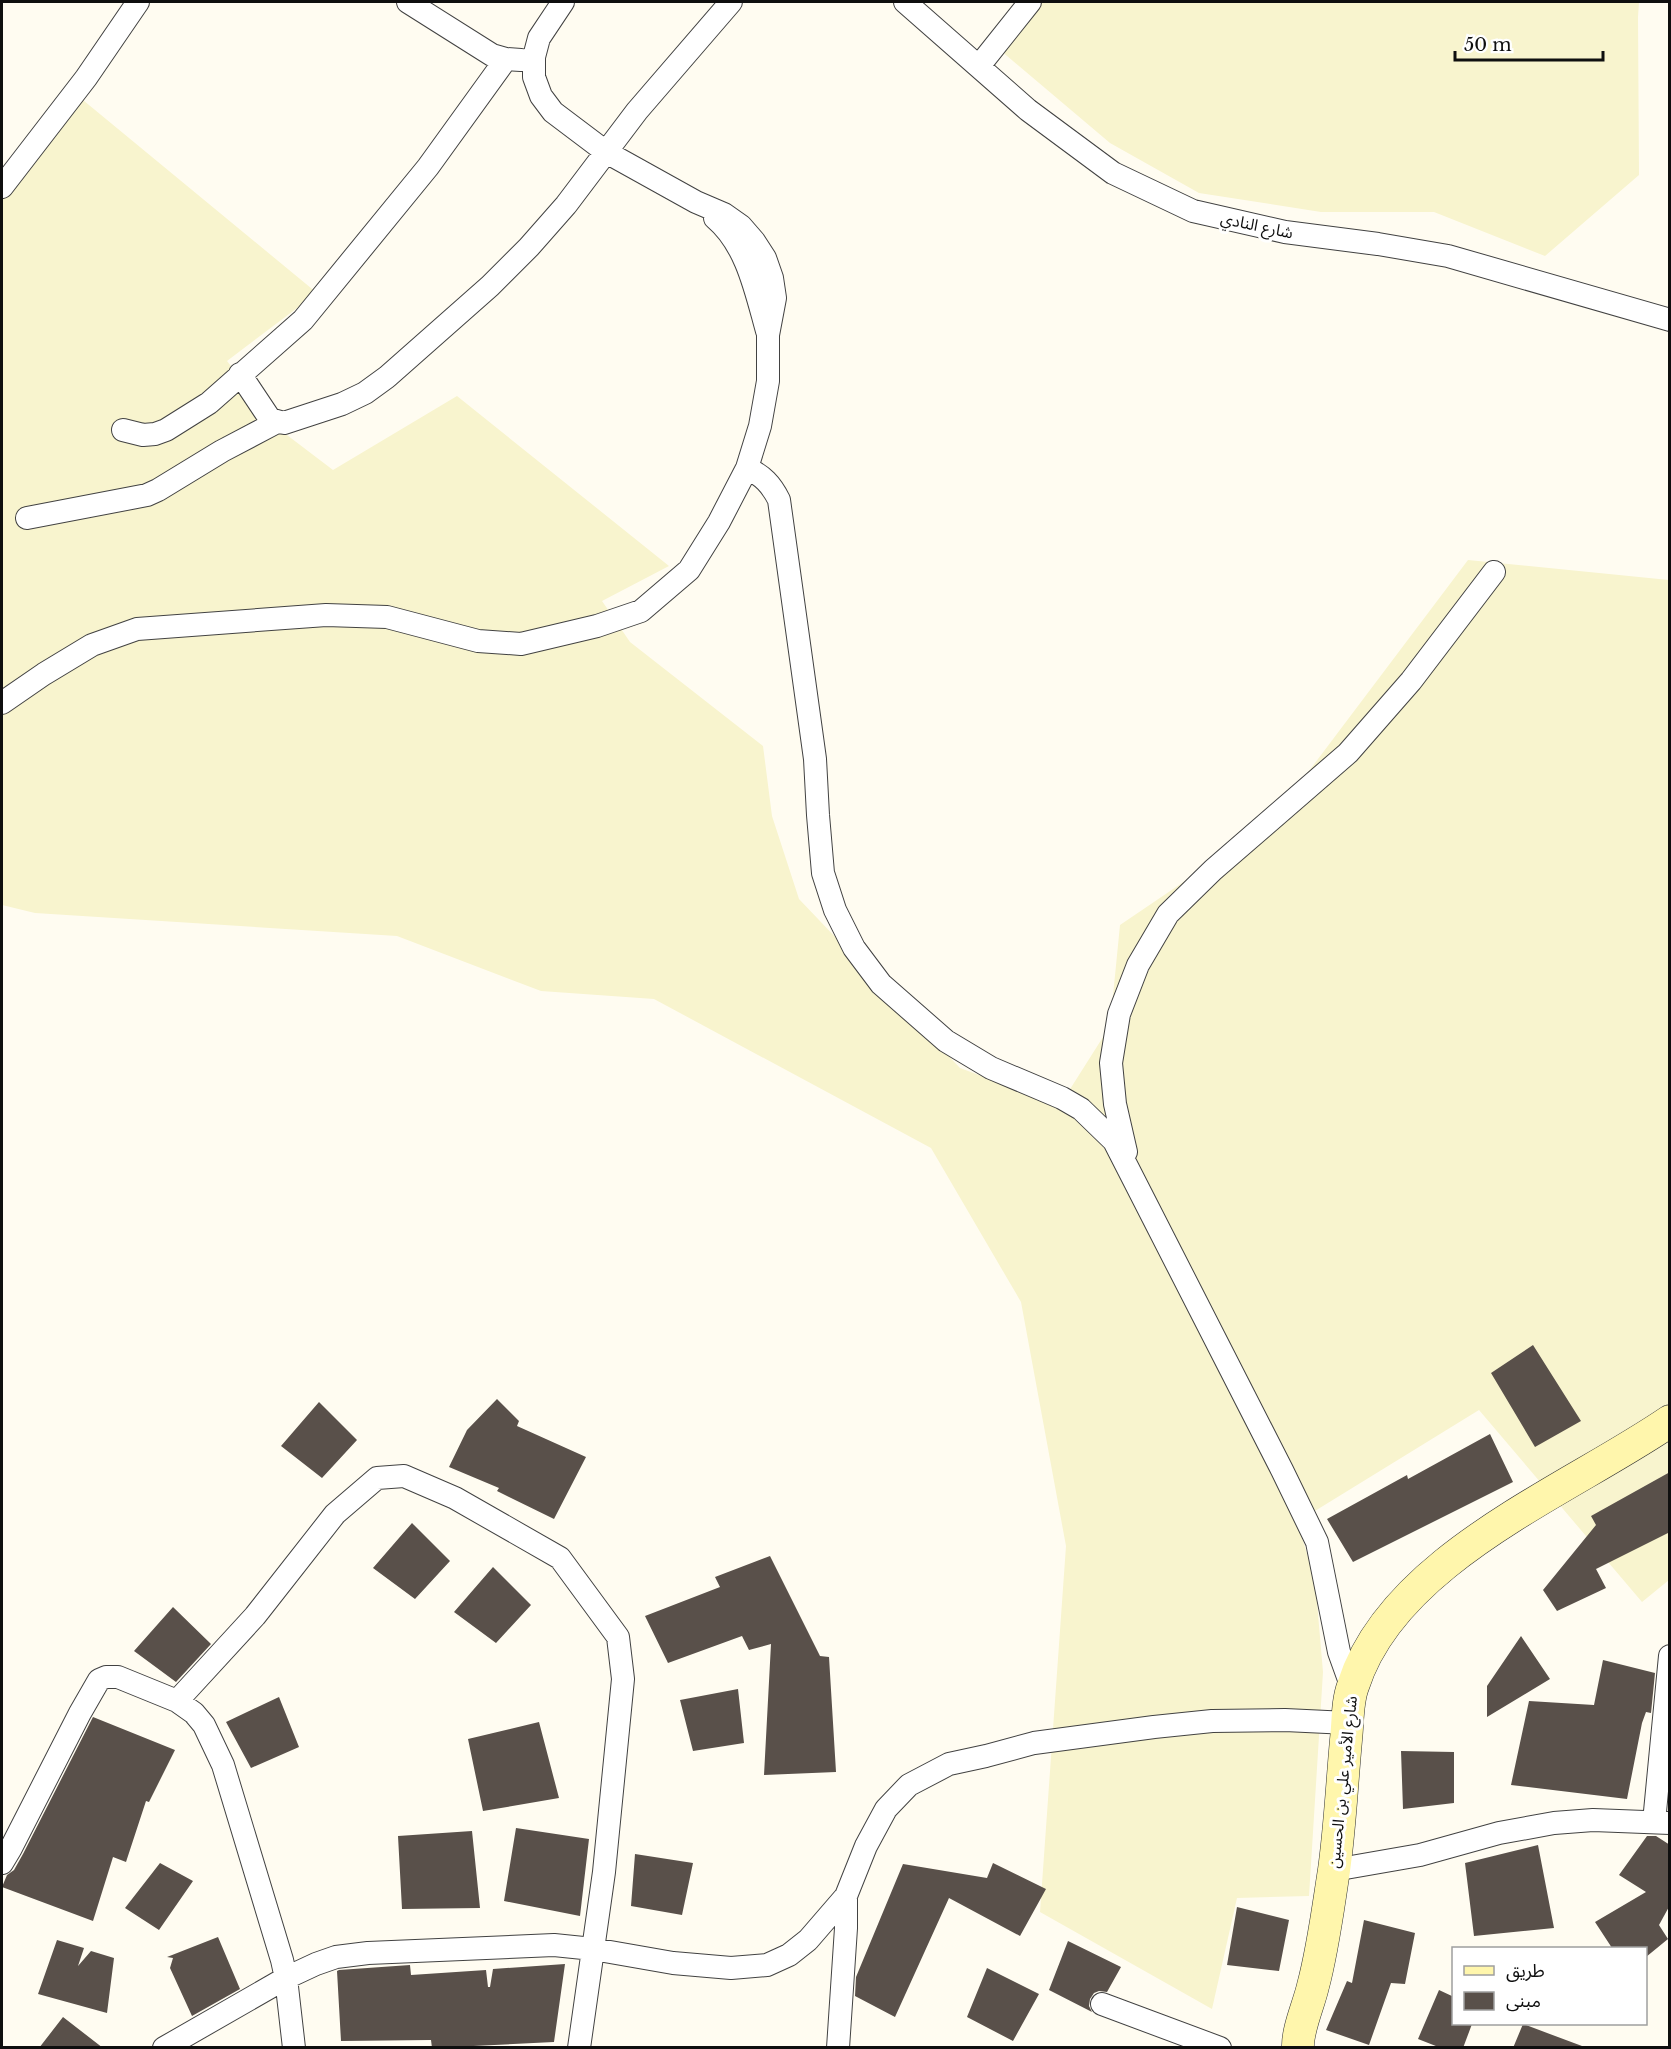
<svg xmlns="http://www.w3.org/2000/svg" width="1671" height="2049" viewBox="0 0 1671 2049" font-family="'Libre Baskerville','Noto Sans Arabic',serif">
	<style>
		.farmland { fill: #f8f4ce }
		.building { fill: #59504a }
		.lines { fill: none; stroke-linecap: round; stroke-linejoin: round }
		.street-casing { stroke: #424242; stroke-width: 24 }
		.secondary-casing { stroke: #313131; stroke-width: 33 }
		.street { stroke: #fff; stroke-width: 22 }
		.secondary { stroke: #fff6ac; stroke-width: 32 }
		.labels { text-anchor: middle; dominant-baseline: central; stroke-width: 6; stroke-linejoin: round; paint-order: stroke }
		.street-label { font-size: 16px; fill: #0f0f0f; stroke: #fff }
	</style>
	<rect width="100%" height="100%" fill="#fffcf1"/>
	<path class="farmland" d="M1036,2h603l-1,15 1,158 -94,81 -111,-44h-113l-122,-19 -89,-50 -110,-93z
		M72,91l245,202 -90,68 56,71 50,38 124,-74 212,170 -67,35 28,41 133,104 9,70 27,83 161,169 100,37 50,-79 10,-101 149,-101 199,-264 201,20v1000l-27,22 -163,-192 -182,112 18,57 8,93 -14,224 -72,2 -25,111 -172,-97 26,-366 -45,-244 -90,-154 -277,-149 -113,-8 -144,-55 -362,-23 -33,-8v-729z"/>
	<path class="building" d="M1533,1345l48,76 -46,26 -44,-74z
		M497,1399l22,22 -2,5 69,31 -32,62 -57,-28 2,-3 -50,-21 18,-37z
		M319,1402l38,38 -35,38 -41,-32z
		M1490,1434l23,48 -160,80 -26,-43 80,-44 1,4z
		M1670,1472v60l-74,37 10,19 -49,23 -14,-21 53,-65 -5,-9z
		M412,1523l38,38 -35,38 -42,-31z
		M770,1556l50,100 9,1 7,115 -72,3 7,-131 -22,6 -7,-14 -74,27 -23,-47 75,-29 -5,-10z
		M493,1567l38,38 -35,38 -42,-31z
		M173,1607l38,37 -35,38 -42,-31z
		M1521,1636l29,43 -63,38v-31z
		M1603,1660l52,13 -4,40 -5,-1 -4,11 -15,76 -116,-14 18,-84 65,4z
		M738,1689l6,54 -51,8 -13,-51z
		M279,1697l20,50 -48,21 -25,-46z
		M93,1717l82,33 -26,52 -3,-1 -20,61 -13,-5 -20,64 -91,-34 5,-12 7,-5 9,-16z
		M539,1722l20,76 -76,13 -15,-72z
		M1401,1751l53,1v51l-51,6z
		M516,1828l73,11 -9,77 -76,-15z
		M472,1831l8,77 -78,1 -4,-73z
		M1647,1836h9l14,9v60l-11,20 9,14 -22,18v-9h-34l-17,-26 51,-30 -27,-17z
		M1538,1845l16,83 -80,8 -9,-73z
		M635,1854l58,9 -11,52 -51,-9z
		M160,1863l33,18 -34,49 -34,-22z
		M993,1863l53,26 -26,47 -71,-38 -54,119 -40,-21 1,-19 47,-113 84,14z
		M1237,1907l52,13 -10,51 -52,-6z
		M1364,1920l51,13 -10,51 -14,-1 -22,62 -43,-15 21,-49 5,2z
		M218,1937l22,52 -48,27 -22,-48 3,-10 -6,-1z
		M57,1940l27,8 -6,18 13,-15 23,7 -7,55 -69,-19z
		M1068,1941l53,26 -14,25 -8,-1 -5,2 -4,6 -1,7 3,6 -43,-22z
		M565,1964l-11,78 -122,6 -1,-8 -90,1 -4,-70 2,-1 71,-5 1,10 75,-5 2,17h2l3,-18z
		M987,1968l52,26 -26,47 -46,-24z
		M1439,1990l15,7v27h18l-9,24h-22l-23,-9z
		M63,2017l40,31h-64z
		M1523,2024l59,22 -1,2h-68z"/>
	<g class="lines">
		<defs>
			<path id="street" d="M408,2l84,53 14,4 15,1
				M905,2l123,108 85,63 80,38 92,21 93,12 70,12 222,64
				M979,66l51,-64
				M2,187l84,-109 52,-76
				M715,218c32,27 41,74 52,113
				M240,374l30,45 14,4 58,-19 23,-11 22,-16 103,-91 39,-39 37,-42 71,-94 94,-109
				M123,430l20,5 12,-1 11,-4 43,-27 94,-83 125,-153 78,-108
				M747,468c16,8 24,16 32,32l36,259 3,56 5,58 12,37 19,38 27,36 65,57 45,27 71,30 19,11 33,32 168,329 35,72 22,110 13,36
				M27,518l120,-23 11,-5 64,-39 55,-29
				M2,703l42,-29 48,-29 45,-16 189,-14 61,2 91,24 43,3 76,-18 44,-15 48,-41 30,-48 28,-54 13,-42 8,-45v-46l7,-37 -3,-20 -7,-20 -11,-17 -13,-15 -17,-12 -28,-12 -90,-50 -53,-40 -12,-16 -7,-19v-20l5,-19 24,-36
				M1126,1152l-11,-48 -4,-41 8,-49 19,-49 30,-51 45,-44 135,-117 63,-72 83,-109
				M177,1701l78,-85 80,-102 42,-36 27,-2 51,22 105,60 58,79 5,42 -19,193 -25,176
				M1654,1822l16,-166
				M2,1863l9,-15 69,-135 19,-33 7,-3h12l59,24 17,12 10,12 19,40 59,195 4,18 8,70
				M1334,1870l86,-15 79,-22 55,-10 39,-3 77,3
				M1102,2004l118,44
				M164,2048l122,-70 30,-14 20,-7 32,-4 186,-8 39,4 80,14 58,5 36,-3 22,-10 19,-15 38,-44 20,-50 20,-37 23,-24 40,-21 37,-8 48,-13 120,-16 58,-6 73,-1 63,3
				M838,2048l8,-120v-32"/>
			<path id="secondary" d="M1298,2048c-1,-18 11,-44 15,-62 10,-37 15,-78 21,-116 6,-43 8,-87 12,-130 2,-18 1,-38 7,-54 40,-127 215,-195 317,-265"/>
		</defs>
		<use href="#street" class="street-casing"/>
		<use href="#secondary" class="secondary-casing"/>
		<use href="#street" class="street"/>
		<use href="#secondary" class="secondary"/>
	</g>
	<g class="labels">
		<g class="street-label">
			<text transform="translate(1257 225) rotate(12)">شارع النادي</text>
			<text transform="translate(1342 1782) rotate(-84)">شارع الأمير علي بن الحسين</text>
		</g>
	</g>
	<rect width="1671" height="2049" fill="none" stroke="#0f0f0f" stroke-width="6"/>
	<rect x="1452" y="1947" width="195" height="78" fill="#ffffff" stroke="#9f9f9f" stroke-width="1.5"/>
	<rect x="1464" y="1966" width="30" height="9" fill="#fff6ac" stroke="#9f9f9f" stroke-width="1.5"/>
	<text x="1506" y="1977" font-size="18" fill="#0f0f0f">طريق</text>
	<rect x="1464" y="1992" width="30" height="18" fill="#59504a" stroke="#9f9f9f" stroke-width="1.5"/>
	<text x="1506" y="2007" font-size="18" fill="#0f0f0f">مبنى</text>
	<path d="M1455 51v9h148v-9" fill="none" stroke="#0f0f0f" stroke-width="3"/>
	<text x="1464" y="51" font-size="18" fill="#0f0f0f" stroke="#ffffff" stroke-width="4.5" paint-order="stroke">50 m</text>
</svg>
